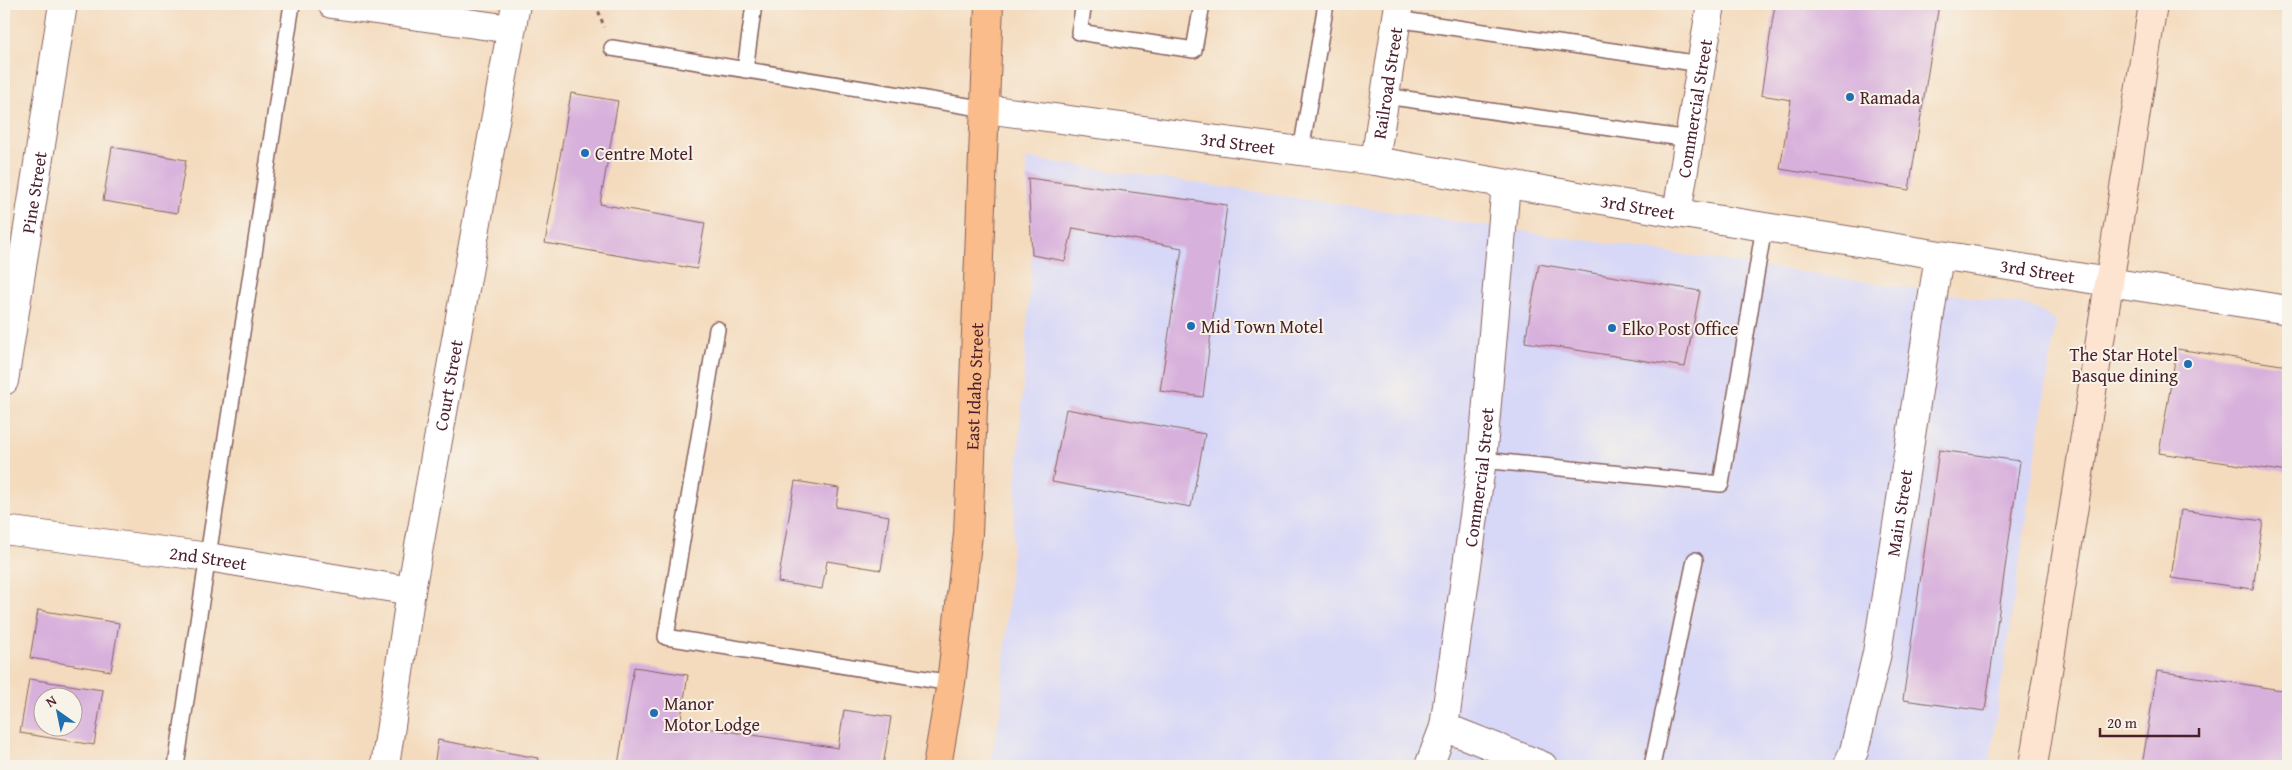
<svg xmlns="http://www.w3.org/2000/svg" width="2292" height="770" viewBox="0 0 2292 770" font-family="'Gentium Book Plus',serif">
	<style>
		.built { fill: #d7d7f8 }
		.building { fill: #d8b0dc; fill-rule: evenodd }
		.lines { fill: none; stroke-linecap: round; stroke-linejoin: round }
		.service-casing { stroke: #86615e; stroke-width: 18 }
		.minor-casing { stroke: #86615e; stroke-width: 30 }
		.tertiary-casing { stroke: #86615e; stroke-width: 30 }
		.secondary-casing { stroke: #86615e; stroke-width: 30 }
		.primary-casing { stroke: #86615e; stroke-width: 30 }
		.path { stroke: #86615e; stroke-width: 3; stroke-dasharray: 4 4; stroke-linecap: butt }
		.service { stroke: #fff; stroke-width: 15 }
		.minor { stroke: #fff; stroke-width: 28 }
		.tertiary { stroke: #fff; stroke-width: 28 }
		.secondary { stroke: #fde4d0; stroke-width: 28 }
		.primary { stroke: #f9bc8a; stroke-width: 28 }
		.poi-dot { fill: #1f6fb2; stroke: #f7f3e8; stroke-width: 2 }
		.labels { text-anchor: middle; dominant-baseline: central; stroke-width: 4; stroke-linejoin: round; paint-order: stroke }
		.street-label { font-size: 18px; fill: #4a1f2b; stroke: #f7f3e8 }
		.poi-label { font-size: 18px; fill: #4a1f2b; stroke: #f7f3e8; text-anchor: start }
	</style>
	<rect width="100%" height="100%" fill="#f7f3e8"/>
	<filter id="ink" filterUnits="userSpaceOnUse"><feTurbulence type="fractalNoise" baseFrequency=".02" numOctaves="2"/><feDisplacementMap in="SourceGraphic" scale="10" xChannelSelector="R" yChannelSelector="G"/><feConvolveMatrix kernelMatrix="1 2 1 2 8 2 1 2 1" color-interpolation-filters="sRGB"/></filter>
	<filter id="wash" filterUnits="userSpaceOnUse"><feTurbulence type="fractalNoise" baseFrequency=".0096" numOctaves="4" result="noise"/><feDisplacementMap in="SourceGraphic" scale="20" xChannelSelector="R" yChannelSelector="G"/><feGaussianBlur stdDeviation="1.12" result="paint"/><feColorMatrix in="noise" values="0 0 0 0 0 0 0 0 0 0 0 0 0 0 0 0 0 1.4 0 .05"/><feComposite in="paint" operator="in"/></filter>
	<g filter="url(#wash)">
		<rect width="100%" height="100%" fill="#f4dbbe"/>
		<path class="built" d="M1026,158l1005,148 25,15 -67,445h-1000l12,-57 31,-454z"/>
		<g id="blocks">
			<path class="building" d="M1775,4h164l-30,186 -129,-21 11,-69 -30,-5z
				M571,93l47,8 -18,103 105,19 -8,46 -152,-26z
				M112,147l74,13 -9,53 -74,-12z
				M1028,178l199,27 -24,192 -43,-6 22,-143 -109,-20 -8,33 -33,-6z
				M1539,264l161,27 -15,76 -160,-25z
				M2177,349l111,17v106l-129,-19z
				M1066,409l139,25 -14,73 -139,-25z
				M1939,450l81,11 -35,250 -82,-11z
				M795,481l44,7 -3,19 53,9 -8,54 -54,-9 -5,28 -44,-7z
				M2181,510l82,11 -10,68 -82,-11z
				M38,610l81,13 -8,48 -81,-13z
				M634,667l54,8 -8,49 158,24 6,-38 47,7 -8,49 -265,-1z
				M2157,671l131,20v40l-5,35h-141z
				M29,679l74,11 -9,55 -74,-12zM42,698h30v30h-30z
				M438,740l100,18 -2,8h-102z"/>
		</g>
	</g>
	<g filter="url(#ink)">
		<use href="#blocks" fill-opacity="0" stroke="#86615e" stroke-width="1"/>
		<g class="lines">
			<defs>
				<path id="service" d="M1084,4l-5,28 115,18 8,-46
					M1396,19l305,45
					M612,48l374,61
					M745,70l9,-66
					M1385,96l304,43
					M1301,151l25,-147
					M717,329l-51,308 285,46
					M1482,460l239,24 43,-257
					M176,766l116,-762
					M1652,766l43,-206"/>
				<g id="minor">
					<path d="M332,4l179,25"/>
					<path id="s1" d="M1375,161l24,-157"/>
					<path id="s2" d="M1677,213l34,-209"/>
					<path d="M2109,282l179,28"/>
					<path id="s3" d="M4,381l59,-377"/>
					<path id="s4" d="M4,530l204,27 203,34"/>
					<path d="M1444,727l99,39"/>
					<path id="s5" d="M385,766l26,-175 105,-587"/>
					<path id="s6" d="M1429,766l15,-39 38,-267 24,-276"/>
					<path id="s7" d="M1847,766l7,-15 23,-98 62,-397"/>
				</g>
				<g id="tertiary">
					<path id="s8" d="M986,109l389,52 302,52 432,69"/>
				</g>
				<path id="secondary" d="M2033,766l120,-762"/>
				<g id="primary">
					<path id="s9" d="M937,766l14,-83 17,-149 21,-530"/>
				</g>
			</defs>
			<use href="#service" class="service-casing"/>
			<use href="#minor" class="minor-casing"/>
			<use href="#tertiary" class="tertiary-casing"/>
			<use href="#secondary" class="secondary-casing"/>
			<use href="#primary" class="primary-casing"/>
			<path class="path" d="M596,4l8,23"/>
			<use href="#service" class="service"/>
			<use href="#minor" class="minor"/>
			<use href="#tertiary" class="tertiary"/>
			<use href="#secondary" class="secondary"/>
			<use href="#primary" class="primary"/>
		</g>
	</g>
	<g class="poi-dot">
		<circle cx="1850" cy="97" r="5"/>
		<circle cx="585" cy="153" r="5"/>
		<circle cx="1191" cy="326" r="5"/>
		<circle cx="1612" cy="328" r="5"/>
		<circle cx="2188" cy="364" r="5"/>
		<circle cx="654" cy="713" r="5"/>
	</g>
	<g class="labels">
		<g class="street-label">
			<text stroke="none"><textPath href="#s1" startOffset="79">Railroad Street</textPath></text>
			<text stroke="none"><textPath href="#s2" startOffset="106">Commercial Street</textPath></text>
			<text stroke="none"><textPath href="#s8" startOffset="254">3rd Street</textPath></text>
			<text stroke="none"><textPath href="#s3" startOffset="191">Pine Street</textPath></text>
			<text stroke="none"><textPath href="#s8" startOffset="659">3rd Street</textPath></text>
			<text stroke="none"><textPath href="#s8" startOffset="1064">3rd Street</textPath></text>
			<text stroke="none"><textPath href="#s5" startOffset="386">Court Street</textPath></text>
			<text stroke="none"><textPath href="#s9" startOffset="382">East Idaho Street</textPath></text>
			<text stroke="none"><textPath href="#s6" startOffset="294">Commercial Street</textPath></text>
			<text stroke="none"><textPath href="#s7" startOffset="259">Main Street</textPath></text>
			<text stroke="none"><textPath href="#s4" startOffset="206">2nd Street</textPath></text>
		</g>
		<g class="poi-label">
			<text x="1860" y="97">Ramada</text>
			<text x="595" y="153">Centre Motel</text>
			<text x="1201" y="326">Mid Town Motel</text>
			<text x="1622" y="328">Elko Post Office</text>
			<text x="2178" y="354" text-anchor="end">The Star Hotel<tspan x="2178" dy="21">Basque dining</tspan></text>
			<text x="664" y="703">Manor<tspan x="664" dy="21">Motor Lodge</tspan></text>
		</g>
	</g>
	<rect width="2292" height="770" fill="none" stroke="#f7f3e8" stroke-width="20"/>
	<g transform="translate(58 712) rotate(327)"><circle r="24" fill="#f7f3e8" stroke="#b29e9c"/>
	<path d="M0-4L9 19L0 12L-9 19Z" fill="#1f6fb2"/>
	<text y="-8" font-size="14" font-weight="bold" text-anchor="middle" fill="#4a1f2b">N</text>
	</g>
	<path d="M2100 728v8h99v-8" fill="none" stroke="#4a1f2b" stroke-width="2.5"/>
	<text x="2107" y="728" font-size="15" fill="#4a1f2b" stroke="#f7f3e8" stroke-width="4" paint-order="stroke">20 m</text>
</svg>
